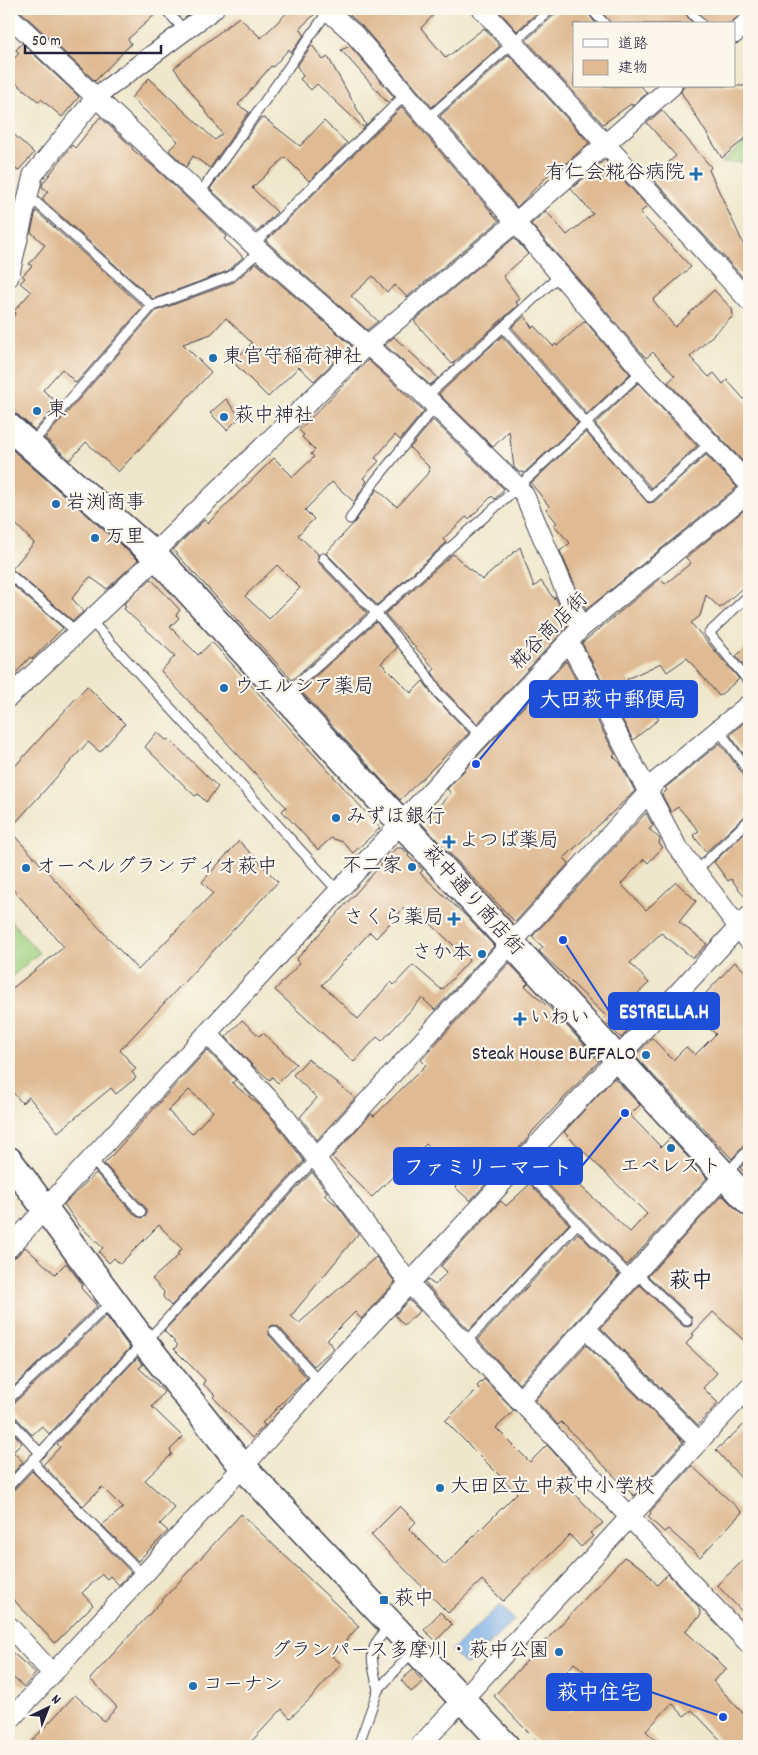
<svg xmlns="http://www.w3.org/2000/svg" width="758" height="1755" viewBox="0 0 758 1755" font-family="Dekko,'Klee One',sans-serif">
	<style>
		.green { fill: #9fd080; stroke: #60795e }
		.water { fill: #78ade6; stroke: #4d6890 }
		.building { fill: #dfba93; fill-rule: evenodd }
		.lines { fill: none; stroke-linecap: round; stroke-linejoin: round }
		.lane-casing { stroke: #414051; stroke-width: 11 }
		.street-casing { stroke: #414051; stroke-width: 21 }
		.secondary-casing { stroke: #414051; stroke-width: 29 }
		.lane { stroke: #fff; stroke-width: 9 }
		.street { stroke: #fff; stroke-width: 19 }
		.secondary { stroke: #fff; stroke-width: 26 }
		.poi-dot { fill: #1f6fb2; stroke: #fbf7ec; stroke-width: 2 }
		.labels { text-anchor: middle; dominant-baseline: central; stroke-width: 4.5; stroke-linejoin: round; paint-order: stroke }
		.poi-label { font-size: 20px; fill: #22223b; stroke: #fbf7ec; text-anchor: start }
		.street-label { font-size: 20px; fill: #22223b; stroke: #fbf7ec }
		.quarter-label { font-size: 22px; font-weight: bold; fill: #22223b; stroke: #fbf7ec }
		.leader { fill: none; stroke: #1d4ed8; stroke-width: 2 }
		.callout-dot { fill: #1d4ed8; stroke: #fbf7ec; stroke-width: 2 }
		.callout { fill: #1d4ed8; stroke: #1d4ed8; stroke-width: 2 }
		.callout-label { font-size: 21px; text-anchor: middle; font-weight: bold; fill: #fff }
	</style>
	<rect width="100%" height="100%" fill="#fbf7ec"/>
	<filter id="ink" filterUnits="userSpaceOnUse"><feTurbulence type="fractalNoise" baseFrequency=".02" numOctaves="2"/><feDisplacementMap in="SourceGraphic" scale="10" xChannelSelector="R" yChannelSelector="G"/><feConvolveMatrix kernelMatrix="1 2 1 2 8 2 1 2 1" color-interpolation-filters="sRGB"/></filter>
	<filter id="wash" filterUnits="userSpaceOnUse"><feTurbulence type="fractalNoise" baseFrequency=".0096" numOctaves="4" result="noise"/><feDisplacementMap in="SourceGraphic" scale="20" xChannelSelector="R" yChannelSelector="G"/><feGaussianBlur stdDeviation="1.12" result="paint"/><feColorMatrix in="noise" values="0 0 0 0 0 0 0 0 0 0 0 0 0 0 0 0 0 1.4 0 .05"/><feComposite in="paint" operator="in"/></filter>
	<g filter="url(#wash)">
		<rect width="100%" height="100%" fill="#efe7cb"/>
		<path class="green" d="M749,139v23l-28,1z
			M9,918l30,35 -30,26z"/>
		<path class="water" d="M500,1605l14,15 -48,46 -15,-15z"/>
		<g id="blocks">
			<path class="building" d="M18,9h141v2l-31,28 3,5 -36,37z
				M291,9h24l1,4 -16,15 4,7 -13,18 -2,-4 -16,18 -2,-1 -33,39 11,7 -39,56 -17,-12 -7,11 -17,-17 9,-9 -47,-43 18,-20 66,62 7,-6 -48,-66 65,-51 22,21z
				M343,9h96l-18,19 25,30 38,-30 16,18 -68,61 -70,-81z
				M497,9h41l2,1 -23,21z
				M561,9h24l11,15h-22v62h67l6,7 -15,13 -1,-2 -28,20 -77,-84z
				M599,9h83l11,15h-82z
				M696,9h53l-20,15h-22z
				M22,43l57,54 -17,20 -21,-18 -2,3 -30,-25v-12l10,-12 -3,-3z
				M312,45l11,15 5,-3 38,68 -3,2 -46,-43 -6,6 -11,-11 3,-3 -6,-10z
				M350,46l44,51 -6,6 -47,-53z
				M509,55l80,88 -34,30 -2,-3 -36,37 -77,-91z
				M683,86h66v49l-27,23 -41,-66z
				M402,107l97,114 -92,76 -12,-12 -8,7 -14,-16 -22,20 27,25 -11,9 -101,-89z
				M662,110l49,57 -2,3 40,86v28l-98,-107 25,-21 -29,-33z
				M100,117l33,31 -1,1 22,18 73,69 -3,3 19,18 -15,14 -75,28 -111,-100 6,-8 -6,-4 1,-4 29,-38 3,3z
				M264,118l36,28 24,-25 23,22 -38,38 -24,-24 -33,31 25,24 -20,20 -47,-43 50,-70z
				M9,130l25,23 -16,18 -9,-8z
				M605,160l42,46 -7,7 51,54 -38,33 22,27 39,-37 18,19 1,7 -43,41 19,20 5,-4 9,11 4,-4 22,25v63l-81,-86 7,-6 -22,-24 -7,6 -115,-134 15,-13 21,24 26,-21 -22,-25z
				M36,211l107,96 -67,76 -14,-14 -19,21 15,14 -23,26 -17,-15 -9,-3v-90l7,-9 -2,-2 17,-19 -11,-9 5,-5 -3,-2 10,-10 -3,-2 16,-19 -14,-13z
				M514,238l14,16 -25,22 17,23 -4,3 2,3 -66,59 -38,-43z
				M256,263l95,82 -37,36 -15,-14 -31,30 -35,-35 19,-19 -26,-25 -15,16 -28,10 28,28 -93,100 -32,-30 -16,18 -25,-22 111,-127 78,-29z
				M525,316l7,12 2,-2 19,20 3,-2 1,2 28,-25 45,53 -43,40 -75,-87z
				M502,336l76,87 -54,50 -2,-2 -2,2 -6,-6 -5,-36 -16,16 -54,-53z
				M394,337l44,41 -8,7 -45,-40z
				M368,360l56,51 -24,29 -5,-5 -20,23 4,3 -16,17 4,3 -13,21 -22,-20 -27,28 9,9 -16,16 20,19v8l49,51 -75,67 -119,-130 31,-30 4,3 66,-65 19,19 21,-20 -3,-3 4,-4 -13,-13 2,-2 -5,-5zM277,565l23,23 -31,31 -24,-23z
				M638,383l59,63 -46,42 -56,-64z
				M226,399l14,18 -13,13 -17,-17z
				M433,420l71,69 -9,10 -3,-3 -23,23 -3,-2 -23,22 3,4 -69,62 -51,-52 29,-31 22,-33 20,18 33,-36 -2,-2 1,-2 -19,-19z
				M586,432l62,71 6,-1 52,-47 31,32 -151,123 -26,-59 10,-8 -16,-18 3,-2 -11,-14 3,-3 -18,-23z
				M9,447l129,113 -31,29 -17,-12 -18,21 11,14 -10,9 -61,-52 22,-26 -25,-26z
				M749,506v76l-29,26 -14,-13 -6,21 -9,7 48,56 -20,17 -32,-38 -20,14 -6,-9 -34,16 32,40 -26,21 -51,-97 78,-64 5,5 26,-21 -5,-5z
				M520,547l14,40 7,-6 13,18 1,-3 13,30 -91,98 -34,-35 -11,-17 3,-3 -50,-55 68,-60 29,26z
				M151,579l29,31 -4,5 3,3 -9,9 28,28 14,-13 168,186 -27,25 -10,-11 -12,-4 -13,12 -36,-39 4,-4 -125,-136 14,-15 -51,-47 2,-2 -2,-3z
				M9,582l54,46 -31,31 -2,-2 -21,24z
				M376,622l21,26 -16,15 30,30 12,-12 11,16 35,36 -69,67 -100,-110z
				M749,645v26h-1l-12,-15z
				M566,661l49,93 -2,2 7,7 15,28 -71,67 5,5 -54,59 -93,-98 29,-31 -4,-4z
				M87,686l38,38 -25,28 -12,-10 -79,88 129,140 75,-77 -11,-11 37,-41 39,41 -158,168 16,19 -4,3 4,6 -20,16 -5,-6 -53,44 -29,-35 -7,6 -13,-15v-97l55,-44 -55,-62v-112z
				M749,718v44l-19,-27z
				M157,732l9,8 3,-1 49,48 -12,15 -8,-8 -3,2 -50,-49z
				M720,743l24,33 5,2v36l-4,2 -39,36 -13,-17 6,-4 -21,-24 -7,5 -9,-17 5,-5 -2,-2z
				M646,813l7,13 -4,3 11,10 -1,5 4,3 -15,16 -4,-4 -23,25 25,26 30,-28 20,19 -17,21 28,22 -14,14 -32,-25 -31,30 19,20 -14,13 13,13 -27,29 -18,-18 3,-4 -67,-65 4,-4 -11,-10z
				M749,828v74l-18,-23 -3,2 -14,-19z
				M396,848h6l7,6 -1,2 15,14 -3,3 45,42 29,31 -59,64 -13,-12 -40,43 -5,-4 -23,25 -79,-72 25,-27 -4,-3zM412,906l57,54 -2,3 -25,27 -29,-25 -19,20 -3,-3 -33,37 -36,-34 48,-53 6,6 28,-30 4,3z
				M735,962l14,13v168l-5,2 -12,14 -97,-103 17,-18 21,22 13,-13 9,8 21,-21 -6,-5 2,-2 -20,-19z
				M509,963l19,20 -3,3 30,27 44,48 -71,75 1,1 -59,64 -15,-14 7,-7 -36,-36 -54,53 -40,-40 39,-43 3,2 52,-51 -5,-5z
				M242,1020l17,16 4,-3 33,31 -18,19 -6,-6 -2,3 -18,-15 -26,-28z
				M207,1050l29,30 -4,3 25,20 17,18 30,40 -133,145 -8,-9 1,-5 -12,-13 27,-24 -2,-1 5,-5 -23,-24 -39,39 -6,-6 -5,5 -10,-11 4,-4 -25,-24 -14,-20 32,-31 40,43 6,2 4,-2v-8l-42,-44zM189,1090l24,21 -21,23 -24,-23z
				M308,1059l47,39 -38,42 -17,-23 17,-19 -24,-23z
				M614,1078l26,27 -10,10 31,32 9,-9 37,40 -80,87 -91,-93v-9l9,-10 85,79 17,-18 -83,-82z
				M749,1158v19l-9,-9z
				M312,1172l15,20 -3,3 14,11 20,28 -67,82 8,7 77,-66 19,25 -34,37 -6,-7 -28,28 7,8 -20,18 -35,-39 -6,-2 -3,2 -1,8 38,43 -45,45 3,2 -13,13 -39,-41 2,-2 -12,-11 2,-4 -31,-31 4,-4 -14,-14z
				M530,1184l39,40 -100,106 -44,-47 3,-3 7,5 12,-13 -6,-6 60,-65 5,5z
				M722,1195l27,26v124l-36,-33 -21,22 2,1 -8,9 31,29 -14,15 15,15 -20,22 -97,-97 39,-43 43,41 5,1 4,-2 -1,-9 -43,-40z
				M578,1233l41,42 -100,109 -41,-45z
				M25,1247l30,27 11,-11 16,21 -1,4 16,18 -88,85v-132l8,-3z
				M409,1300l11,11 -16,14 -9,-10z
				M106,1316l24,32 -81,86 -7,-8 -10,9 -18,-20 -5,-2v-8l4,-1z
				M586,1345l97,97 -49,54 -73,-74 -3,3 -23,-25z
				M137,1358l6,7 -4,3 25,24 -12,15 31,30 -13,13 2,4 -27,26 30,28 -15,16 8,7 -30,30 -36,-36 21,-17 -21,-21 -19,19 -40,-41 17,-18 -3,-3z
				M484,1379l30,32 -18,17 34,34 17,-17 30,33 -9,9 35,36 -13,10 3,3 -12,11 -11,-12 -67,66 -21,-21 -34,33 -77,-78 29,-29 16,16 -7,7 36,36 72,-72 -72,-72 34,-33 -2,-2z
				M749,1420v67l-33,-37z
				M9,1428l13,15 -9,9 10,10 -14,15z
				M692,1466l50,46 -42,45 -32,-28 -4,3 -16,-15 3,-4 -1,-1z
				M32,1471l99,101 -12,13 -9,-9 -3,3 -5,-5 -20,19 11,12 -38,38 -46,-48v-103l5,-2z
				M241,1514l118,112 -27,30 9,8 -32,36 -19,18 -8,-9 -35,37h-220l48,-51 29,26 13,-14 -27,-28z
				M749,1555v64l-32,-34z
				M624,1557l20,12 13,16 11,-11 30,32 3,9 -16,16 42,38 -14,12 36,39v26h-23l-34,-36 -8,6 -12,-13 -26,28 15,15h-120l-47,-50zM574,1663l23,18 -27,31 -20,-21z
				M440,1612l12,12 -16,17 -12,-11z
				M9,1650l27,23 -12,14 -15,-13z
				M413,1670l10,12 -12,10 -10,-12z"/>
		</g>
	</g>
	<g filter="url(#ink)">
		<use href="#blocks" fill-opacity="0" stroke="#414051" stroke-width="1"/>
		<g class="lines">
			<defs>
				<path id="lane" d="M165,9l20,22
					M591,9l14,15
					M688,9l13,15
					M427,119l124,-110
					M200,193l128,-182
					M28,195l124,111
					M253,245l153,-151
					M503,327l147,170 60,-54
					M426,397l134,-122
					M32,443l120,-137 79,-30 29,-25
					M350,519l25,-38 61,-75
					M323,558l54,56 48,58 13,21 43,43
					M9,574l69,59
					M749,595l-40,38 40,49
					M91,621l247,270
					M285,695l233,-208 124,-116
					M718,729l31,43
					M695,872l54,-52
					M91,1159l50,53
					M520,1165l111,113
					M727,1173l22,-24
					M636,1273l51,48
					M274,1331l45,50
					M465,1343l112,-119
					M9,1399l102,-97
					M9,1419l30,33
					M33,1459l5,10 105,106
					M9,1486l129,-138 17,-16 161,-174
					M378,1690c-6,-31 -13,-40 12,-64
					M358,1746l20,-56 35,-39"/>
				<path id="street" d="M326,9l28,25 29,33 259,304 107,113
					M482,9l267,292
					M9,16l251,235 159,139 96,94 9,10 57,134
					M734,34l15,-13
					M9,277l24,-102 64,-79 117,-87
					M569,642l107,203 73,96
					M9,697l140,-132 12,-19 206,-201 149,-123 156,-136
					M208,1034l75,80 127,170 339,360
					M316,1158l331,-364 8,-12 94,-78
					M9,1248l572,-620 168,-136
					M585,1328l114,114
					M519,1401l206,-226
					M9,1626l43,47
					M9,1721l243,-264 67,-76 430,-465
					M420,1746l329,-359"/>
				<path id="secondary" d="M9,427l147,129 593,646
					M9,1160l135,182 99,125 263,279"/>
			</defs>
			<use href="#lane" class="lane-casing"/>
			<use href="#street" class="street-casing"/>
			<use href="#secondary" class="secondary-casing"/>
			<use href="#lane" class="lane"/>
			<use href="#street" class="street"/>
			<use href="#secondary" class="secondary"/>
		</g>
	</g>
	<g class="poi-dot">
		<path d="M693.5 166.5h5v5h5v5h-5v5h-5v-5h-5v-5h5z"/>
		<circle cx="213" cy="358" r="5"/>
		<circle cx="37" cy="411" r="5"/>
		<circle cx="224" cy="417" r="5"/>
		<circle cx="56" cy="504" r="5"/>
		<circle cx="95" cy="538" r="5"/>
		<circle cx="224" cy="688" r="5"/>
		<circle cx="336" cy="818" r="5"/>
		<path d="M446.5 834.5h5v5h5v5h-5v5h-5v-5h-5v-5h5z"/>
		<circle cx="412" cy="867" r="5"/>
		<circle cx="26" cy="868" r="5"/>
		<path d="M451.5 911.5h5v5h5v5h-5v5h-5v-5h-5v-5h5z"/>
		<circle cx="482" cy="954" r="5"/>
		<path d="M517.5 1011.5h5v5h5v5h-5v5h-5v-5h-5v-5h5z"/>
		<circle cx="646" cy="1055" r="5"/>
		<circle cx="671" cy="1148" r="5"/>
		<circle cx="440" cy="1488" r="5"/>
		<rect x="379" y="1595" width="10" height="10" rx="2.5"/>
		<circle cx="559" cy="1652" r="5"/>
		<circle cx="193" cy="1686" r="5"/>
	</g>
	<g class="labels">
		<g class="poi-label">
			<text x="685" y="174" text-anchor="end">有仁会糀谷病院</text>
			<text x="223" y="358">東官守稲荷神社</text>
			<text x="47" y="411">東</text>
			<text x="234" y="417">萩中神社</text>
			<text x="66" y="504">岩渕商事</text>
			<text x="105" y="538">万里</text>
			<text x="234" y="688">ウエルシア薬局</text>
			<text x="346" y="818">みずほ銀行</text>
			<text x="459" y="842">よつば薬局</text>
			<text x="402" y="867" text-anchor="end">不二家</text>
			<text x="36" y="868">オーベルグランディオ萩中</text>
			<text x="444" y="919" text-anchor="end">さくら薬局</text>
			<text x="472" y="954" text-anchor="end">さか本</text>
			<text x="530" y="1019">いわい</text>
			<text x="636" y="1055" text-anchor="end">Steak House BUFFALO</text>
			<text x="671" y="1168" text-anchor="middle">エベレスト</text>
			<text x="450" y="1488">大田区立 中萩中小学校</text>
			<text x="394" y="1600">萩中</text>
			<text x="549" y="1652" text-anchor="end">グランパース多摩川・萩中公園</text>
			<text x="203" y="1686">コーナン</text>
		</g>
		<g class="street-label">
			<text transform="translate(550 632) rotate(-45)">糀谷商店街</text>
			<text transform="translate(472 901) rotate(48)">萩中通り商店街</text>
		</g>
		<g class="quarter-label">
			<text x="691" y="1282">萩中</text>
		</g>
	</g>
	<path class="leader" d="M476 764L530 699M563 940L609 1011M625 1113L582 1166M723 1717L651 1692"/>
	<g class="callout-dot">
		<circle cx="476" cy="764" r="5"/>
		<circle cx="563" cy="940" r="5"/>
		<circle cx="625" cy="1113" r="5"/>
		<circle cx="723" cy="1717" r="5"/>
	</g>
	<g class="callout">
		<rect x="530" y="681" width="167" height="36" rx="5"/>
		<rect x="609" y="993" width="110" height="36" rx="5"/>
		<rect x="394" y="1148" width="188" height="36" rx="5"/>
		<rect x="547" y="1674" width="104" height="36" rx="5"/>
	</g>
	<g class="callout-label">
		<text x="613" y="706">大田萩中郵便局</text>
		<text x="664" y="1018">ESTRELLA.H</text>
		<text x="488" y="1174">ファミリーマート</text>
		<text x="599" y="1699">萩中住宅</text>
	</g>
	<rect width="758" height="1755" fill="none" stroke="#fbf7ec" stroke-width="30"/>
	<rect x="573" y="22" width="162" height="65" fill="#fbf7ec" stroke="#a4a2a5"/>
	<rect x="583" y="39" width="25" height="8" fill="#ffffff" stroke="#a4a2a5"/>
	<text x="618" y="48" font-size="15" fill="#22223b">道路</text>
	<rect x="583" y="60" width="25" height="15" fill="#dfba93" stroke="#a4a2a5"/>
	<text x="618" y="72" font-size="15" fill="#22223b">建物</text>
	<g transform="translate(48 1708) rotate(43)" stroke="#fbf7ec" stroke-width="4" paint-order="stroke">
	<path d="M0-4L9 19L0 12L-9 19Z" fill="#22223b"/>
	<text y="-8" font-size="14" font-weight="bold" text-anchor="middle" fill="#22223b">N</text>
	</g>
	<path d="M25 45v8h136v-8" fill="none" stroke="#22223b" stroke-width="2.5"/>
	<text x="32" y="45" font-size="15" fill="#22223b" stroke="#fbf7ec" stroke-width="4" paint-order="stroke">50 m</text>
</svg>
